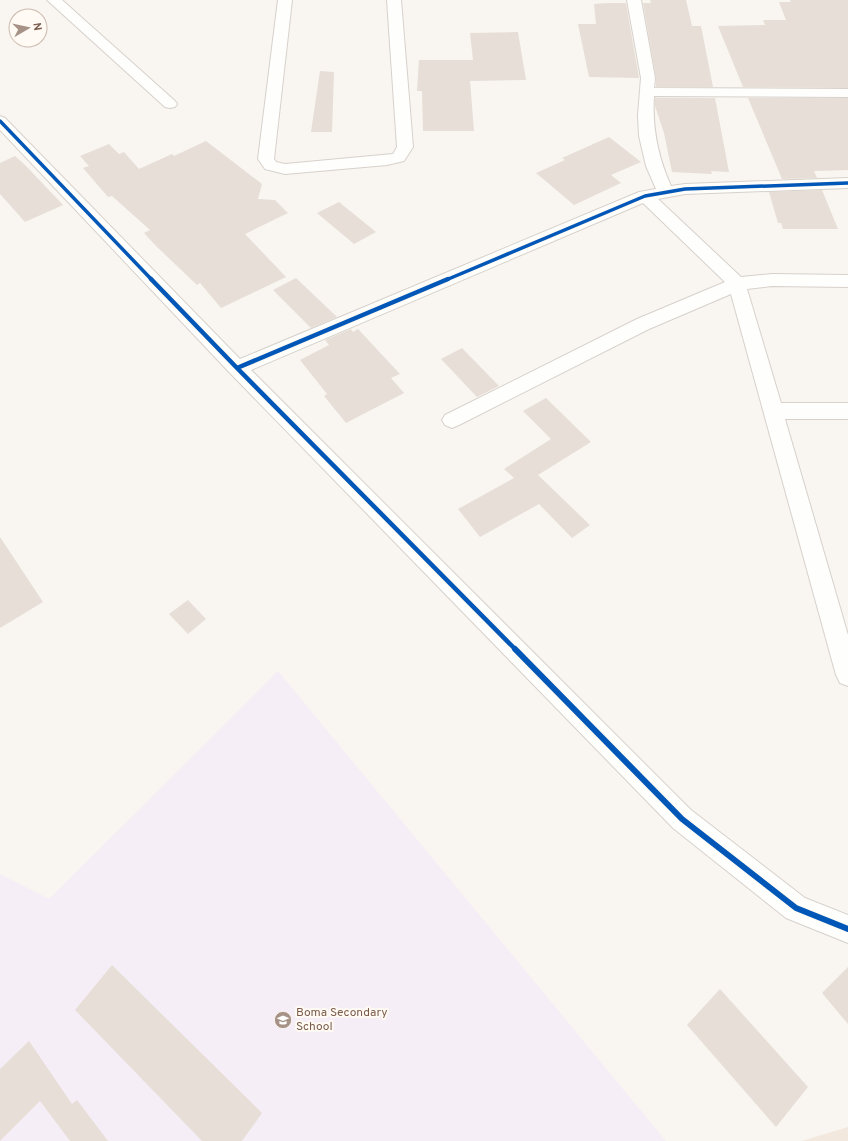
<svg xmlns="http://www.w3.org/2000/svg" width="848" height="1141" viewBox="0 0 848 1141" font-family="Overpass,sans-serif">
	<style>
		.residential { fill: #f2e8de }
		.education { fill: #f6eef6 }
		.building { fill: #e6ded7 }
		.lines { fill: none; stroke-linecap: round; stroke-linejoin: round }
		.minor-casing { stroke: #d7d1cb; stroke-width: 2 }
		.minor { fill: #fefefd; fill-rule: evenodd }
		.cycleway-far2-casing { stroke: #fffaf3; stroke-width: 5 }
		.cycleway-far1-casing { stroke: #fffaf3; stroke-width: 7 }
		.cycleway-casing { stroke: #fffaf3; stroke-width: 8 }
		.cycleway-far2 { stroke: #0057b8; stroke-width: 3.5 }
		.cycleway-far1 { stroke: #0057b8; stroke-width: 4.5 }
		.cycleway { stroke: #0057b8; stroke-width: 6 }
		.labels { text-anchor: middle; dominant-baseline: central; stroke-width: 4; stroke-linejoin: round; paint-order: stroke }
		.near-poi-label { font-size: 12px; fill: #7a5c4d; stroke: #fffaf3; text-anchor: start }
	</style>
	<rect width="100%" height="100%" fill="#f9f5f0"/>
	<path class="residential" d="M848,1127v14h-46z"/>
	<path class="education" d="M278,671l388,470h-666v-267l49,25z"/>
	<path class="building" d="M650,0h36l6,26h9l12,61h-57v-9l-13,-75h8z
		M790,0h58v88l-105,-1 -25,-61 47,-1 -2,-5h23l-7,-18h12z
		M611,3h15l13,75 -50,-1 -11,-53h18l-2,-20z
		M518,32l8,48 -56,1 4,50h-51l-1,-40h-5l2,-31h54l-3,-27z
		M320,71l14,1 -2,60h-21z
		M655,98h60l14,74 -18,-1 1,3 -40,-2 -8,-39 -9,-27z
		M748,98h100v72l-34,1 3,7 -35,1z
		M609,137l32,25 -30,13 10,8 -47,22 -38,-32 29,-13 -3,-2z
		M206,141l56,43 -4,15 17,1 13,13 -43,21 41,43 -65,31 -21,-25 -3,2 -41,-39 -12,-13 6,-3 -38,-34 -4,1 -25,-29 6,-2 -9,-10 29,-12 10,10 5,-2 15,17 33,-15 2,2z
		M15,156l11,10 37,39 -38,17 -25,-28v-31z
		M822,190l16,39h-55l-2,-6h-3l-9,-31z
		M339,202l37,30 -22,12 -37,-31z
		M296,278l41,39 -26,11 -38,-38z
		M351,329l2,3 5,-3 42,45 -9,4 13,15 -58,30 -22,-27 3,-2 -27,-34 29,-15 -4,-5z
		M462,348l37,38 -22,11 -36,-38z
		M546,398l45,44 -53,33 52,50 -18,13 -33,-34 -59,33 -22,-28 56,-31 -10,-9 47,-30 -28,-28z
		M0,537l43,65 -43,26z
		M188,600l18,19 -18,15 -19,-20z
		M112,965l150,148 -20,28h-40l-127,-131z
		M848,967v57l-26,-31z
		M720,989l88,98 -32,40 -89,-102z
		M29,1041l43,63 5,-4 31,41h-38l-30,-40 -40,40v-72z"/>
	<g class="lines">
		<defs>
			<path id="minor" d="M47,0h15l113,101 2,3 -2,3 -5,1 -5,-1z
				M278,0h14l-18,159 2,3 9,2 108,-10 4,-7 -10,-147h14l12,147 -9,14 -17,4 -102,9 -20,-5 -7,-10z
				M627,0h14l14,78 -1,10 194,1v8l-194,-1c-2,32 4,61 17,90l14,-2 163,-6v10l-163,6 -27,5 83,78 31,-3 76,1v12l-76,-1 -25,3 34,114h67v16h-63l63,216v51l-8,-3 -4,-8 -105,-381 -82,35 -190,96 -7,3 -7,-3 -3,-5 3,-5 192,-96 88,-37 -82,-79 -392,167 440,440 114,88 43,17v28l-62,-25 -113,-90 -443,-455 -230,-243v-14l5,2 235,241 399,-167 17,-3 -10,-23 -7,-30 -1,-21 3,-37z"/>
		</defs>
		<use href="#minor" class="minor-casing"/>
		<use href="#minor" class="minor"/>
		<defs>
			<path id="cycleway-far2" d="M0,121l152,159
				M446,280l199,-84 40,-7 163,-6"/>
			<path id="cycleway-far1" d="M151,279l86,89 279,282
				M237,368l211,-89"/>
			<path id="cycleway" d="M515,649l167,170 114,89 52,21"/>
		</defs>
		<use href="#cycleway-far2" class="cycleway-far2-casing"/>
		<use href="#cycleway-far1" class="cycleway-far1-casing"/>
		<use href="#cycleway" class="cycleway-casing"/>
		<use href="#cycleway-far2" class="cycleway-far2"/>
		<use href="#cycleway-far1" class="cycleway-far1"/>
		<use href="#cycleway" class="cycleway"/>
	</g>
	<defs>
		<symbol id="school-disc" viewBox="-11 -11 22 22"><circle r="9.5" fill="#a69286" stroke="#fffaf3"/><path d="M0-5L7-2L0 1L-7-2ZM-4 1L0 2.5L4 1V4Q0 6-4 4Z" fill="#fff"/></symbol>
	</defs>
	<g fill-rule="evenodd">
		<use href="#school-disc" x="273" y="1010" width="20" height="20"/>
	</g>
	<g class="labels">
		<g class="near-poi-label">
			<text x="296" y="1013">Boma Secondary<tspan x="296" dy="14">School</tspan></text>
		</g>
	</g>
	<g transform="translate(28 28) rotate(81)"><circle r="19" fill="#fffaf3" stroke="#cabbb1"/>
	<path d="M0-3L7 15L0 10L-7 15Z" fill="#a69286"/>
	<text y="-6" font-size="11" font-weight="bold" text-anchor="middle" fill="#7a5c4d">N</text>
	</g>
</svg>
